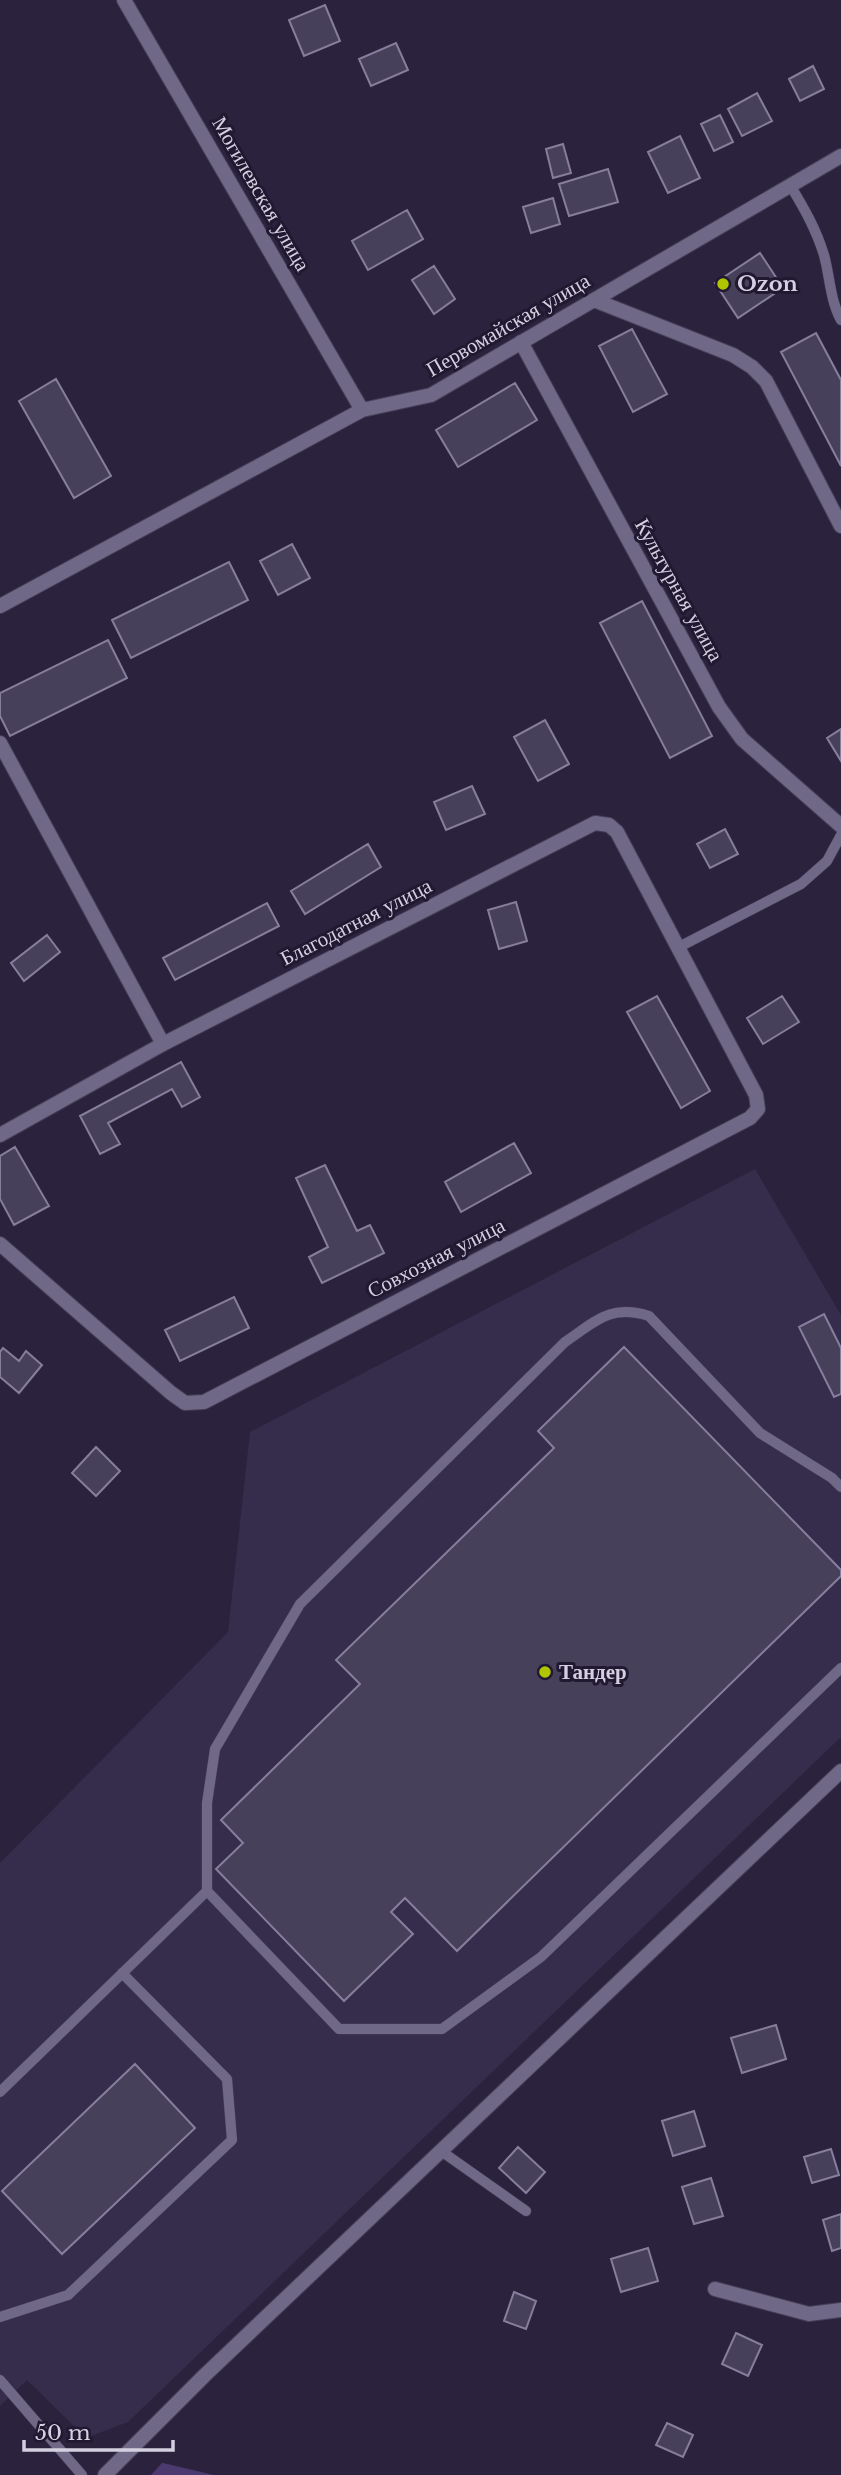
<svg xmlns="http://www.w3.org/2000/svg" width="841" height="2475" viewBox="0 0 841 2475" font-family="'Libre Baskerville',serif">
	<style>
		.built { fill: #362c4b }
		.green { fill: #4b3970 }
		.building { fill: #47405b; stroke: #877e9d; stroke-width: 2 }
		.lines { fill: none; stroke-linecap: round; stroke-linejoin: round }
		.lane-casing { stroke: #463f57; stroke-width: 11 }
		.street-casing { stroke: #463f57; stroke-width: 16 }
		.lane { stroke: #706887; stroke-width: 10 }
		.street { stroke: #706887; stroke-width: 14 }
		.poi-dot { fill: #b0c501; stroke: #211932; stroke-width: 2.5 }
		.labels { text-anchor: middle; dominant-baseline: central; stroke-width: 6; stroke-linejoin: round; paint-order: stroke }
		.street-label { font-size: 21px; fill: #d4d0e0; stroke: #211932 }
		.poi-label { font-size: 21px; font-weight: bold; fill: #d4d0e0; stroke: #211932; text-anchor: start }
	</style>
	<rect width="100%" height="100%" fill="#2b233d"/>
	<path class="built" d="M755,1169l86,146v422l-713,685 -42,16 -59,-58 -27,26v-543l228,-231 22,-200z"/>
	<path class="green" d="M162,2463h1l51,12h-63z"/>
	<path class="building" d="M325,5l15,36 -36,15 -15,-36z
		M396,43l12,27 -37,16 -12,-27z
		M813,66l11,23 -24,12 -11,-22z
		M757,93l15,28 -30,15 -14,-27z
		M720,115l13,27 -19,9 -13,-27z
		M680,136l20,42 -32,15 -20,-41z
		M563,144l8,29 -18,5 -7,-29z
		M608,169l10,33 -49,14 -10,-32z
		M553,198l7,26 -29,9 -8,-26z
		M407,210l16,29 -55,31 -16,-29z
		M760,253l23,35 -45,30 -23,-35z
		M434,266l21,33 -21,15 -22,-34z
		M632,329l35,65 -34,18 -34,-66z
		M816,333l25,47v86l-60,-114z
		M56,379l55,97 -37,22 -55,-97z
		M515,383l22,37 -79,47 -22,-37z
		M292,544l18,34 -32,17 -18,-34z
		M229,562l19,38 -117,58 -19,-38z
		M642,601l70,135 -42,22 -70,-135z
		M108,640l19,38 -117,58 -10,-20v-23z
		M545,720l24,44 -31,17 -24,-44z
		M841,729v32l-14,-23z
		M472,786l13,28 -39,16 -12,-28z
		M725,829l13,25 -28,14 -13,-24z
		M368,844l13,23 -76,47 -14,-23z
		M516,902l11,39 -28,8 -11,-39z
		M267,903l12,23 -104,54 -12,-22z
		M47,935l13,17 -36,29 -13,-18z
		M657,996l53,95 -29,17 -54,-96z
		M782,996l17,26 -36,22 -16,-26z
		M181,1062l19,35 -18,10 -10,-18 -64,34 12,21 -20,10 -20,-38z
		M514,1143l17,30 -70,39 -16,-30z
		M15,1147l34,59 -35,19 -14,-26v-43z
		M325,1165l32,66 13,-6 14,28 -62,30 -13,-26 19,-10 -32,-69z
		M234,1297l15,31 -69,33 -15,-31z
		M824,1314l17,34v46l-7,3 -35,-70z
		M624,1347l217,223v6l-384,375 -52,-53 -14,14 22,22 -69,67 -128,-132 27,-26 -22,-23 139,-136 -24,-24 218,-212 -16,-17z
		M3,1348l16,13 7,-10 16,14 -23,28 -19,-16v-25z
		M96,1447l24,24 -24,25 -24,-23z
		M776,2025l10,34 -44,14 -11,-35z
		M135,2064l60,64 -133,126 -60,-63z
		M694,2111l11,35 -32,10 -11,-35z
		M518,2147l27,25 -19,21 -27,-25z
		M831,2149l8,26 -27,8 -8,-26z
		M711,2178l12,38 -29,8 -12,-37z
		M841,2214v34l-9,3 -9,-31z
		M648,2248l10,33 -37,11 -10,-33z
		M514,2292l22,9 -10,28 -22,-8z
		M736,2333l26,12 -14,31 -26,-12z
		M667,2423l26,12 -10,22 -27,-12z"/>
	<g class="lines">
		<defs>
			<path id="lane" d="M790,185c14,23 26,44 34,70 6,22 6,45 17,65
				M677,948l124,-64 26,-23 14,-26
				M841,1487l-9,-9 -72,-45 -111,-117c-39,-12 -53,5 -84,26l-265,262 -85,145 -8,54v88l132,138h103l99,-72 300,-289
				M0,2092l207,-201
				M441,2151l85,60
				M0,2317l68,-22 164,-155 -5,-61 -105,-106
				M0,2380l82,95"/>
			<path id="street" d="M124,0l238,410
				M594,300l139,55 19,12 14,14 75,145
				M521,342l198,365 23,32 99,87
				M0,606l362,-196 69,-15 410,-239
				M0,743l163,301
				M0,1135l163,-91 432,-221 14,2 8,7 139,263 2,14 -8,9 -546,284 -19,1 -14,-10 -171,-149
				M715,2289l94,25 32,-4
				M105,2475l100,-100 636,-604"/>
		</defs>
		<use href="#lane" class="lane-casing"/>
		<use href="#street" class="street-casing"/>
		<use href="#lane" class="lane"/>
		<use href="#street" class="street"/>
	</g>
	<g class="poi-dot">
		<circle cx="723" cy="284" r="7"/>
		<circle cx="545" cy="1672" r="7"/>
	</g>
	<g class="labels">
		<g class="street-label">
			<text transform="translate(261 194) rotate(60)">Могилевская улица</text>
			<text transform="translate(508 325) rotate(-30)">Первомайская улица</text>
			<text transform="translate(679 590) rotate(61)">Культурная улица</text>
			<text transform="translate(356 922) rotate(-27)">Благодатная улица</text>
			<text transform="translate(436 1258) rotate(-27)">Совхозная улица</text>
		</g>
		<g class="poi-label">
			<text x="737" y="284">Ozon</text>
			<text x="559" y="1672">Тандер</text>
		</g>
	</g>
	<path d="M24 2440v10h149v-10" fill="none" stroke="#d4d0e0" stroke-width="3.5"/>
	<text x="35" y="2440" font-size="21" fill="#d4d0e0" stroke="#211932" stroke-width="5" paint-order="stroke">50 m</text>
</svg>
